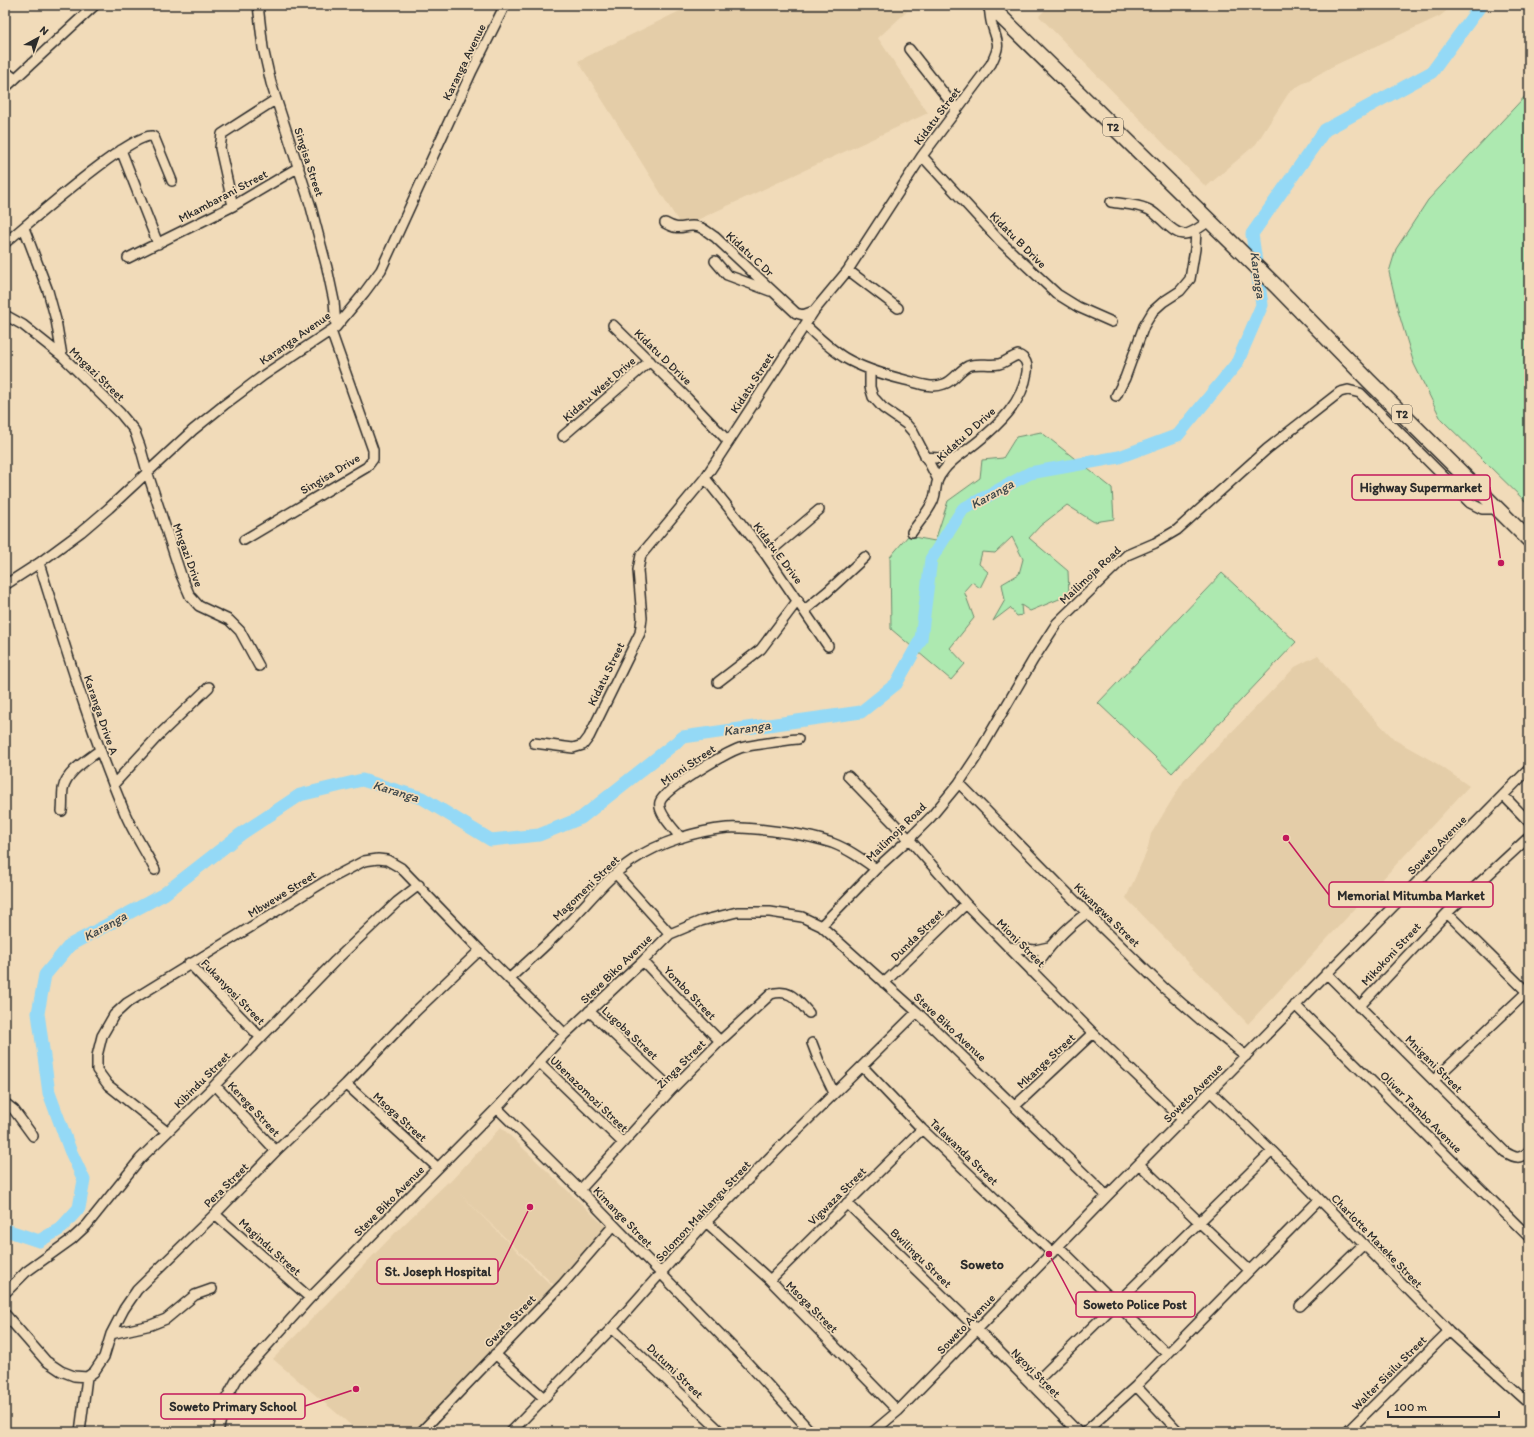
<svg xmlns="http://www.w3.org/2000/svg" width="1534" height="1437" viewBox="0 0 1534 1437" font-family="Itim,sans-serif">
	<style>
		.built { fill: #e4cda8 }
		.green { fill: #ade9b0; stroke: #6c8a6e }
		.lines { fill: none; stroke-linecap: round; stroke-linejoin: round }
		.river { stroke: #94d9f6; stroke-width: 13 }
		.minor-casing { stroke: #2b2b2b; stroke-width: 12 }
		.highway-casing { stroke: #2b2b2b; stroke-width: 17 }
		.minor { stroke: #f1dbb9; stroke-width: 9 }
		.highway { stroke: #f1dbb9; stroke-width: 14 }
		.labels { text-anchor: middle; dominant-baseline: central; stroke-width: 3.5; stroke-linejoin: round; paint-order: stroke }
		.shield { fill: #f1dbb9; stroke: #666056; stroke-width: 1 }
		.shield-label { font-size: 11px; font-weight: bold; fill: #2b2b2b }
		.street-label { font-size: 12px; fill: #2b2b2b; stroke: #f1dbb9 }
		.water-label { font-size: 13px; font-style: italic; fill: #3b4549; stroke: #f1dbb9 }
		.quarter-label { font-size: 14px; font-weight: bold; fill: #2b2b2b; stroke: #f1dbb9 }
		.leader { fill: none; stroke: #c2185b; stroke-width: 1.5 }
		.callout-dot { fill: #c2185b; stroke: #f1dbb9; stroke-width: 1.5 }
		.callout { fill: #f1dbb9; stroke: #c2185b; stroke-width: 1.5 }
		.callout-label { font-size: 13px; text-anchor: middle; font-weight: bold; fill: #2b2b2b }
	</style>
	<rect width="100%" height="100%" fill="#f1dbb9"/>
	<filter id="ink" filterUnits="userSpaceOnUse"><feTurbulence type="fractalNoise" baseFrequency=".025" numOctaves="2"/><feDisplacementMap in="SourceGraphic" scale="8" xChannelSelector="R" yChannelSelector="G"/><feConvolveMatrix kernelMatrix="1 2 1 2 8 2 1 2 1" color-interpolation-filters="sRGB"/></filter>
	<g filter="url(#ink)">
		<path class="built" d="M692,5h222l-36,33 50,75 -246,114 -104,-166z
			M1050,5h404l-14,11 -109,51 -41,24 -34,53 -50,43 -167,-171z
			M1318,655l21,27 56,58 41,23 33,23 -221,238 -122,-126 21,-47 4,-17 35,-57h2l107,-110z
			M501,1127l109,104 -51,59 -100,-97 94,94 -136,145h-58l-86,-73 122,-126 53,-51 1,1z"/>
		<path class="green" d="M1529,92v413l-88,-86 -27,-55 -15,-50 -10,-42 7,-23 32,-49z
			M1041,432l71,56 2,31 -20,3 -27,-17 -27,21 -11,12 39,33 1,24 -39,16 -9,-6 1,10 -5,1 -7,-8 -17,13 12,-21 -3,-16 17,-10 4,-15 -11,-22 -17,16 -13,-1 -3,12 9,8 -8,16 -8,-6 -8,9 10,27 -24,30 15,16 -14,16 -60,-51 -1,-72 18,-21 27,5 13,-40 32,-23 2,-18 21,-2 13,-21z
			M1222,573l74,69 -124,131 -74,-70z"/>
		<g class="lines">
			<path class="river" d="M5,1233l4,-2 30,10 21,-12 19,-21 5,-28 -14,-30 -21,-57 -11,-80 7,-38 25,-30 94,-51 77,-60 59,-39 62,-15 60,18 69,42 48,-5 42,-17 102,-81 178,-25 35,-28 25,-45 10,-80 32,-50 67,-36 89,-16 59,-22 59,-72 25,-58 -10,-71 73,-104 107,-58 49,-67"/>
			<defs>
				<path id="minor" d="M258,5l5,43 8,35 40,124 16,61 7,33 2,26
					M909,49l48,61
					M5,71l10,8
					M5,88l90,-83
					M121,150l37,94
					M922,156l79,86 56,52 21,13 34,15
					M1111,202c11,2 25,2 36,7 6,2 10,7 15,11 20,20 25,17 47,1
					M233,206l-13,-58 2,-14 53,-34
					M665,223c17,10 19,0 34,4 6,2 11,7 16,10l81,76 7,2 11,-4
					M24,228l24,63 8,29 6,36
					M5,243c23,-19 124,-109 147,-107l2,1 18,44
					M128,258l105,-52 66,-39
					M715,261l12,14 43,16
					M848,270l50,38
					M5,315l18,10 39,31 58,57 14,17 6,16 7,25 34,104 9,21 9,10 30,14 11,11 19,35
					M613,325l74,73 41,43
					M805,325c13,12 25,24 40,33 19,11 40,17 60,22 13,3 26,9 39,4 10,-3 15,-14 24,-18 10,-4 20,0 31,-2 7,-2 12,-7 19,-9 8,3 10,10 9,17 -4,30 -28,53 -51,71 -11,9 -23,15 -32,27 -11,13 -6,19 -11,31 -5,11 -14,21 -21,31
					M870,370v17l3,10 10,11 23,16 7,8 24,46
					M1116,396l9,-18 19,-52 9,-15 10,-9 17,-11 10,-12 5,-30 1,-19
					M563,436l87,-75
					M925,457l28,2
					M705,478l61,77 62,91
					M244,540l123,-73 6,-8v-9l-42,-119
					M766,555l53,-45
					M39,563c26,83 51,167 85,248 8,20 21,39 31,59
					M5,585l34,-22 42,-31 28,-24 84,-78 31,-25 40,-30 72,-48 28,-34 17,-23 91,-199 33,-66
					M805,610l23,-19 37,-34
					M718,682l43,-33 37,-49
					M534,743l39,5 10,-3 6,-8 51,-104 2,-15 -4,-48 3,-15 64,-77 109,-167 34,-41 74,-114 69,-92c10,-20 7,-20 1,-39 -2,-6 -2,-13 -3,-19
					M848,776l61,63 57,65 127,129 90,87
					M959,783l128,130 77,75 38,33 44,35
					M114,784l45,-49 50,-48
					M1503,795l26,27
					M62,811c1,-7 0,-15 1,-22 3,-17 24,-29 37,-39
					M681,838c-6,-8 -24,-25 -21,-36 4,-13 66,-49 80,-54 7,-2 15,-3 21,-4 13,-2 25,-4 37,-5
					M616,874l54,60
					M1447,913l82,81
					M821,926l55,-57 33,-30 22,-22 28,-34 18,-27 56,-96 24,-37 70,-68 28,-12 22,-13 90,-81 73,-57 8,-2 12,3 110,110 12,6h16
					M1008,947l27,3 14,-3
					M643,961l30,32 47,48
					M189,963l71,74
					M1032,972c15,-24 32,-43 55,-59
					M1326,973l179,179c10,6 15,8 24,-1
					M509,979c19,-18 39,-35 57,-54 22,-22 41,-48 67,-65 27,-18 63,-29 94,-32 20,-1 41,2 61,5 15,2 29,5 44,10 16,6 30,16 44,26
					M884,983l82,-79
					M1295,1005l234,232
					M1359,1007l88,-94 82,-76
					M589,1011l83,78
					M812,1043l8,21 14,29
					M539,1062l84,81
					M862,1066l60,63 130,124
					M1434,1080l95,-90
					M346,1084l92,84
					M215,1085l61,66
					M1211,1092l61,59 177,180 80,72
					M5,1103l9,7 19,26
					M1015,1106l78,-73
					M497,1108l83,82 164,169 67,73
					M167,1132l-59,-47 -11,-15v-14l5,-20 12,-21 13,-12 197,-121 23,-12 17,-9 14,-2 9,1 14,8 79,82 85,84
					M1139,1164l110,106
					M580,1190l92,-101 48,-48 51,-47c19,-6 26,6 38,19
					M847,1203l131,127 100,102
					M215,1214l95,84
					M706,1222l64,58 128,131
					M1059,1247l108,107
					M770,1280l152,-151
					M5,1293l21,-21 46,-33 15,-14 53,-66 75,-74 120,-124 62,-59 22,-17
					M1300,1306l63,-61
					M5,1314l41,47 15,10 13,5 13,1 7,-5 10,-15 7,-23 13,-25 13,-19 78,-76 61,-63 70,-67 69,-72 65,-62
					M612,1328l109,104
					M111,1334l40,-9 15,-6 29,-24 17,-6
					M495,1354l49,44
					M1032,1386l240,-235
					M1136,1386l43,46
					M80,1432l7,-55
					M218,1432l8,-33 11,-20 73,-81 187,-190 68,-74 78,-73 27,-27 31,-13 36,-9h33l32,5 19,9 96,86 190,184
					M421,1432l142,-148 51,-59
					M511,1432l101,-104 94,-106 76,-77 135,-133
					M873,1432l25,-21 209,-215 422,-427
					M1085,1432l51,-46 183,-186
					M1347,1432l102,-101
					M1528,1432l1,-1"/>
				<path id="highway" d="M989,5l287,281 93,95 160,159"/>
			</defs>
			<use href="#minor" class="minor-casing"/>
			<use href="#highway" class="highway-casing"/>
			<use href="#minor" class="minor"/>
			<use href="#highway" class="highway"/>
		</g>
	</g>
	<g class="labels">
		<g class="shield">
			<rect x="1103" y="118" width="20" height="18" rx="3"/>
			<rect x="1392" y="405" width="20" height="18" rx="3"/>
		</g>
		<g class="shield-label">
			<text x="1113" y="127">T2</text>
			<text x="1402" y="414">T2</text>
		</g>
		<g class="street-label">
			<text transform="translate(464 62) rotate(-64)">Karanga Avenue</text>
			<text transform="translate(937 116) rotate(-53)">Kidatu Street</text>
			<text transform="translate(309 162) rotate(72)">Singisa Street</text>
			<text transform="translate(223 196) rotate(-28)">Mkambarani Street</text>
			<text transform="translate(1018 240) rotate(45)">Kidatu B Drive</text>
			<text transform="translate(750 254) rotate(43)">Kidatu C Dr</text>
			<text transform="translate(295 338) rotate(-35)">Karanga Avenue</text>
			<text transform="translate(663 357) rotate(44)">Kidatu D Drive</text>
			<text transform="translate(97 374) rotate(44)">Mngazi Street</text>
			<text transform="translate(752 383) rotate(-57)">Kidatu Street</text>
			<text transform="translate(599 389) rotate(-41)">Kidatu West Drive</text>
			<text transform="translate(966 434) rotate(-42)">Kidatu D Drive</text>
			<text transform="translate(330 474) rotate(-31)">Singisa Drive</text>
			<text transform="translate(778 553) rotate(53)">Kidatu E Drive</text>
			<text transform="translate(188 555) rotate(70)">Mngazi Drive</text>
			<text transform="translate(1090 575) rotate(-43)">Mailimoja Road</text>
			<text transform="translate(606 674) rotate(-64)">Kidatu Street</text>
			<text transform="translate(101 715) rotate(71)">Karanga Drive A</text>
			<text transform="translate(688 765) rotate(-34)">Mioni Street</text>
			<text transform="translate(896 832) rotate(-44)">Mailimoja Road</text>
			<text transform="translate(1437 845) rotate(-45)">Soweto Avenue</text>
			<text transform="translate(586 888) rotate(-44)">Magomeni Street</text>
			<text transform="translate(282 894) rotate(-32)">Mbwewe Street</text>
			<text transform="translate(1107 915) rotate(44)">Kiwangwa Street</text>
			<text transform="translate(917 935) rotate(-44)">Dunda Street</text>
			<text transform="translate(1021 943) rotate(45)">Mioni Street</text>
			<text transform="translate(1391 954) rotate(-47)">Mikokoni Street</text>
			<text transform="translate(616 969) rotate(-44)">Steve Biko Avenue</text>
			<text transform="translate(233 992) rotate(46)">Fukanyosi Street</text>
			<text transform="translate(690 993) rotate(46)">Yombo Street</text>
			<text transform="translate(950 1027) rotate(43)">Steve Biko Avenue</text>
			<text transform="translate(630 1033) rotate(43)">Lugoba Street</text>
			<text transform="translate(1046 1061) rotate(-43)">Mkange Street</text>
			<text transform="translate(681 1064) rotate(-45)">Zinga Street</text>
			<text transform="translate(1434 1064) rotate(45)">Mnigani Street</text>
			<text transform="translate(202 1080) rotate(-45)">Kibindu Street</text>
			<text transform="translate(1193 1093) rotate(-45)">Soweto Avenue</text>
			<text transform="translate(589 1094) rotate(44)">Ubenazomozi Street</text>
			<text transform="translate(254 1109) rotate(47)">Kerege Street</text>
			<text transform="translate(1421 1112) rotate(45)">Oliver Tambo Avenue</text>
			<text transform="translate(400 1117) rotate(42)">Msoga Street</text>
			<text transform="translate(964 1152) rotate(44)">Talawanda Street</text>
			<text transform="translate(226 1185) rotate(-45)">Pera Street</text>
			<text transform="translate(837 1196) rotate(-45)">Vigwaza Street</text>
			<text transform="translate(389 1201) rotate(-45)">Steve Biko Avenue</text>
			<text transform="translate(703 1211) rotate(-47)">Solomon Mahlangu Street</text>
			<text transform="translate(623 1217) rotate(46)">Kimange Street</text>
			<text transform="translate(1377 1241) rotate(46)">Charlotte Maxeke Street</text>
			<text transform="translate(270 1247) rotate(42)">Magindu Street</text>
			<text transform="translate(921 1258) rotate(44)">Bwilingu Street</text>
			<text transform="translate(812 1307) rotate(45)">Msoga Street</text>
			<text transform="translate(510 1321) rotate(-46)">Gwata Street</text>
			<text transform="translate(966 1324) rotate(-46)">Soweto Avenue</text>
			<text transform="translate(675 1371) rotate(44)">Dutumi Street</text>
			<text transform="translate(1036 1373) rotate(45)">Ngoyi Street</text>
			<text transform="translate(1389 1373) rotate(-45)">Walter Sisilu Street</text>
		</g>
		<g class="water-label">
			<text transform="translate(1258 275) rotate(82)">Karanga</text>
			<text transform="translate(992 494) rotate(-29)">Karanga</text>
			<text transform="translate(747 728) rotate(-8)">Karanga</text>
			<text transform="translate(396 791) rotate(17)">Karanga</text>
			<text transform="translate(105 926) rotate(-29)">Karanga</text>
		</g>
		<g class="quarter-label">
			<text x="982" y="1264">Soweto</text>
		</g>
	</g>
	<path class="leader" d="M1501 563L1490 487M1286 838L1329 895M530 1207L498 1272M1049 1254L1076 1305M356 1389L305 1406"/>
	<g class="callout-dot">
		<circle cx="1501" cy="563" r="4"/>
		<circle cx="1286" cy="838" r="4"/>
		<circle cx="530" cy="1207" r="4"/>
		<circle cx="1049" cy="1254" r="4"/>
		<circle cx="356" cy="1389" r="4"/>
	</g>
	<g class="callout">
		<rect x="1352" y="475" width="138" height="25" rx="4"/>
		<rect x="1329" y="882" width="164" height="25" rx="4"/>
		<rect x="377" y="1259" width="121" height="25" rx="4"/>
		<rect x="1076" y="1292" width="119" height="25" rx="4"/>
		<rect x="161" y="1394" width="144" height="25" rx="4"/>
	</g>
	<g class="callout-label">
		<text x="1421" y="492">Highway Supermarket</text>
		<text x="1411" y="900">Memorial Mitumba Market</text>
		<text x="438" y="1276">St. Joseph Hospital</text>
		<text x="1135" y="1309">Soweto Police Post</text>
		<text x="233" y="1411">Soweto Primary School</text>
	</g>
	<rect width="1534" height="1437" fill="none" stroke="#f1dbb9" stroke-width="20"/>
	<rect x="10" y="10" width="1514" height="1417" fill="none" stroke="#2b2b2b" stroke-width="1.5" filter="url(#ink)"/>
	<g transform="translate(38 38) rotate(40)" stroke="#f1dbb9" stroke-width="3" paint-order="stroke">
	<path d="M0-3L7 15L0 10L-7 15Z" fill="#2b2b2b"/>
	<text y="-6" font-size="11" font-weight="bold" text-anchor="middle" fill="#2b2b2b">N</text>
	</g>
	<path d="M1388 1411v6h111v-6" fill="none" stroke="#2b2b2b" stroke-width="2"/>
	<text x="1394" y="1411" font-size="12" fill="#2b2b2b" stroke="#f1dbb9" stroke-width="3" paint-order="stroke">100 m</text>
</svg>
